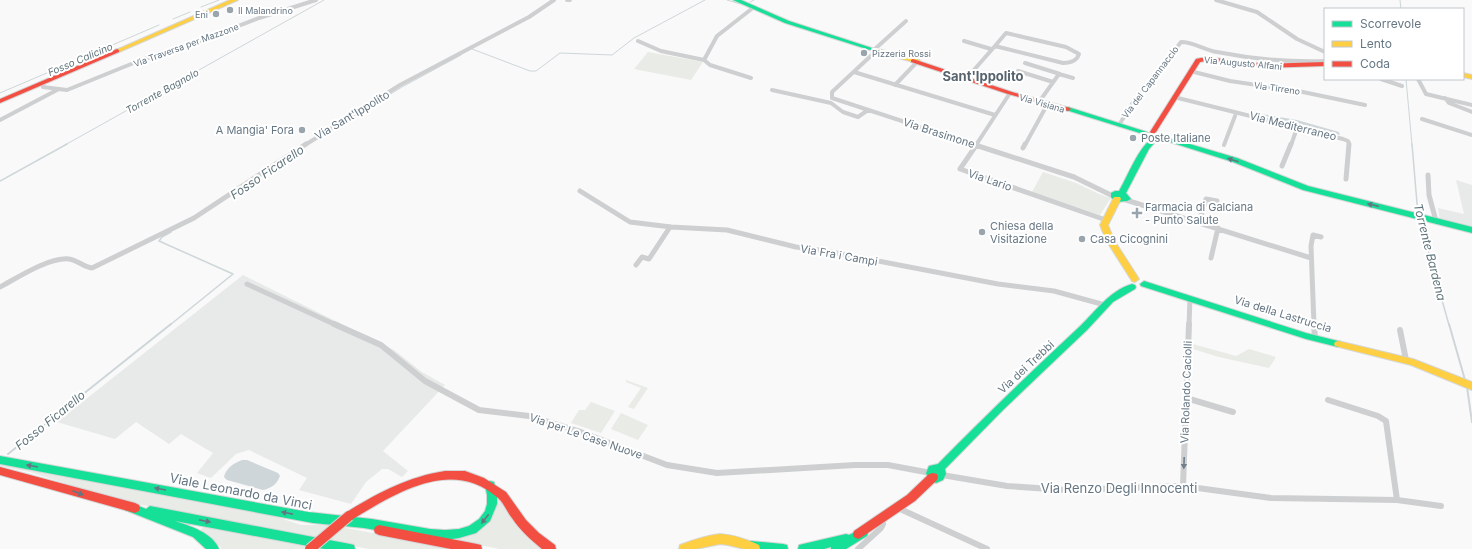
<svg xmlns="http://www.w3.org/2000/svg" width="1472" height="549" viewBox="0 0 1472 549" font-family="Inter,sans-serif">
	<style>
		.built { fill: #e8e9e9 }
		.green { fill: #e8ebe6 }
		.water { fill: #ced6d9 }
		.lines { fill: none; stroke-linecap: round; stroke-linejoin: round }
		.stream-far2 { stroke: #ced6d9; stroke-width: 1 }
		.stream-far1 { stroke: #ced6d9; stroke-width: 1.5 }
		.stream { stroke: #ced6d9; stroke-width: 2 }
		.fast-casing { stroke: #d5d6d7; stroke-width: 2 }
		.slow-casing { stroke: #d5d6d7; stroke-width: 2 }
		.jam-casing { stroke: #d5d6d7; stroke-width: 2 }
		.street-far2 { stroke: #cecfd0; stroke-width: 4 }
		.street-far1 { stroke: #cecfd0; stroke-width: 5 }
		.street { stroke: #cecfd0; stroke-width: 6 }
		.fast { fill: #16e098; fill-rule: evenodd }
		.slow { fill: #ffcf43; fill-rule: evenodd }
		.jam { fill: #f24e42; fill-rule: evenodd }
		.jam-bridge-casing { stroke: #d5d6d6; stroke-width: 12; stroke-linecap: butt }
		.jam-bridge { stroke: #f24e42; stroke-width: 10 }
		.oneway { fill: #657683 }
		.oneway2 { fill: #707f8b }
		.poi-dot { fill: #99a4ac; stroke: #fff; stroke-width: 1.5 }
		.labels { text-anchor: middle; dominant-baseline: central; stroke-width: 4; stroke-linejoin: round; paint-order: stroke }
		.far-poi-label { font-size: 9px; fill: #657683; stroke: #fff; text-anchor: start }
		.far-street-label { font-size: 9px; fill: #657683; stroke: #fff }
		.far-water-label { font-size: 10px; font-style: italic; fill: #60757c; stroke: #fff }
		.street-label { font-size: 11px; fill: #657683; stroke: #fff }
		.poi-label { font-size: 11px; fill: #657683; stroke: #fff; text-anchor: start }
		.water-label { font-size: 12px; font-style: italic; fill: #60757c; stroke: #fff }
		.far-district-label { font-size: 13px; font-weight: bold; fill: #57646e; stroke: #fff }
		.near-street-label { font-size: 13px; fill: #657683; stroke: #fff }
	</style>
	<rect width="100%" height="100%" fill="#f9f9f9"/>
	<path class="built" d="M1456,180l16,5v44l-32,-8 -2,-13 26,6z
		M243,275l151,75 28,22 23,13 -62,66 25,20 -6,6 -14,-8h-6l-16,13 -15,22 -52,-14 8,-12 -58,-28 -13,4 -25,24 -14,-5 16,-20 -32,-19 -12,10 -33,-22 -21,17 -58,-17z"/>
	<path class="green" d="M648,52l55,10 -12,18 -57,-11z
		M1043,172l33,11 23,11 12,4 -11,17 -68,-23z
		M1193,344l43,12 13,-7 27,8 -7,11 -50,-11 -26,-8z
		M626,380l22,8 -14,21 -6,-2 13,-19 -15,-6z
		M591,402l24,9 -14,22 -30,-10 8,-13h6z
		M621,413l27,12 -10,15 -27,-11z
		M0,464l262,48 39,13h29l129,24h-90l-252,-49 -87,-28 -30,-6z
		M498,496l42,48 8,5h-48l-47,-9c4,-2 12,-3 17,-5 18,-8 22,-23 28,-39z
		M205,526l118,23h-101l-11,-13 -10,-6z"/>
	<path class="water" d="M1249,112l48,8 42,12 1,3z
		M242,460h5l31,13 2,3c-3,8 -8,12 -17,14l-36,-10 -3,-3c2,-9 10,-14 18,-17z"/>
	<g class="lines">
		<path class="stream-far2" d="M727,0l17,5
			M1400,0l1,9
			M750,2l4,-2
			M201,7l18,-7
			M173,19l17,-7
			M472,49l58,22h6l24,-18 52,2 22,-17 71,-38
			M1406,79l6,66
			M0,93l159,-68
			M353,117l49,-30 59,-32
			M65,145l259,-145"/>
		<path class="stream-far1" d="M1412,144l6,71
			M0,181l67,-37
			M1419,218l30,107
			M170,325l63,-51 -74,-33 3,-4 9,-5"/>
		<path class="stream" d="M1449,324l16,56
			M1467,387l5,35
			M8,454l163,-130"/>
		<defs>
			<path id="fast" d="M733,0h8l48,21 86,28 -1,1h-4l-85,-27z
				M1068,107l79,25 1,1 -3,2 -2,-1 -77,-24v-2z
				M1159,135l78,23 71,28 164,41v6l-169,-43 -70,-28 -76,-24v-2z
				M1154,138l3,2 -8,9 -23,44 5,6 -4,2 -11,1 -5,-5v-4l4,-2h4c8,-13 21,-48 35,-53z
				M1144,281l162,52 32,8 3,1 1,2 -1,2 -3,1 -32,-8 -165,-53 -1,-2z
				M1132,284l3,1 1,2 -1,2 -22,13 -26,28 -84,80 -58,59 1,5 -3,6 -7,3 -7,-3 -3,-7 3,-7 9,-2c45,-46 91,-90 138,-134 18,-16 32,-39 56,-46z
				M0,456l308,56 64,7 58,10 15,1 14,-1 10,-3 10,-7 6,-8 2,-7v-9l-2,-10 1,-3 4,-1 4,1 3,13v9l-7,17 -14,12 -17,5 -14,2 -31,-3 -50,-9 -51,-5 -313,-59z
				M129,502l17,7 4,-3 200,38 4,1 1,4h-31l-149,-28c15,5 38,12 44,28h-13l-13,-12 -68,-27 -1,-3 1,-3z
				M863,528l4,2 1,3 -1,3 -21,13h-15v-2l-7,2h-26l1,-4 4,-1 43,-10 3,1z
				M751,541l32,3 4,1 1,4h-41l-1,-3 1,-4z"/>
			<path id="slow" d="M230,0h8l-119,52h-4l-1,-1z
				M878,49l41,11 1,1 -3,2 -41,-11v-2z
				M1463,73l9,2v4l-9,-2z
				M1114,197h6l1,2 -13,26 6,15 25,39 -4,3 -3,-1 -26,-41 -6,-15z
				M1338,341l75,18 59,23v8l-61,-25 -76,-19 -1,-2 1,-2z
				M720,534c14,1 26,5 39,11l1,4h-16l-16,-4 -8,-1 -24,5h-17l1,-4c13,-5 25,-9 40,-11z"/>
			<path id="jam" d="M117,49l2,1v2l-119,51v-4z
				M1206,57l60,7 59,-2v4l-59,2 -60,-7 -6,1 -44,70 -3,2 -2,-1 -1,-1 46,-73z
				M913,59l99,33 58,16 1,1 -3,2 -60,-17 -97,-32v-2z
				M0,467l135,36 4,2 1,3 -1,3 -4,2 -135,-38z
				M445,471h20l19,7 22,14 20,28 13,13 16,12 1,4h-14c-11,-9 -22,-19 -30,-31 -5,-6 -8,-15 -14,-20 -46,-41 -102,-5 -145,21l-4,2 -4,-2 -1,-3 1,-3c33,-20 62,-36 100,-42z
				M933,473l4,1 1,3 -1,3 -22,21 -53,36 -4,2 -4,-2 -1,-3 1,-3 53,-36 22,-21z
				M379,525l98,19 4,1 1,4h-31l-72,-14 -4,-2 -1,-3 1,-3z"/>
		</defs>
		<use href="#fast" class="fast-casing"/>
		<use href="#slow" class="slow-casing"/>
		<use href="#jam" class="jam-casing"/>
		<path class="street-far2" d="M567,0h3
			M1216,0l41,12 40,27 28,13
			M1006,33l60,14 13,7c-2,7 -9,9 -16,9l-68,-17z
			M638,41l23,10 43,9
			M964,41l27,8
			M876,48l30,-27
			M875,52l-43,40v6l143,47
			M704,60l13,-24 37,-29
			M704,60l6,5 41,13
			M1025,63l35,11
			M1018,71l35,11
			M1190,71l40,10 68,10 67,14
			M854,72l141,43
			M966,79l29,-33
			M1381,79l21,7
			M1418,79l8,15 46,11
			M895,85l21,-22
			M43,87l24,3 74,-30 33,-9 85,-33 57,-18
			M772,90l59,13 12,9 15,5 10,-7
			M1174,97l169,42 5,2 1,3
			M1445,98l4,5 23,9
			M1039,102l20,-28 14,4
			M1422,119l50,16
			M0,120l57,-30
			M1119,125l13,-21 49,-62c13,0 23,8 36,10 35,7 72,10 108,9
			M305,145l95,-60 129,-68 25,-17
			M976,145l34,-52
			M1025,145l22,-40
			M1224,145l11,-29
			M1291,145l5,-14"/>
		<path class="street-far1" d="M972,144l102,33 41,20
			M977,144l-17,25 146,51
			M1023,148l2,-4
			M1282,166l9,-22
			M1428,175l1,20 7,26
			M1346,179l3,-35
			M580,191l50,31 41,5 56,3 69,17 30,4 172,33 56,7 51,14
			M1126,200l185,58
			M1199,222l7,-23 11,2
			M1211,258l7,-30
			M636,265l6,-8 7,2 21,-32
			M247,284l89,41
			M0,287c17,-9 49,-30 69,-28 8,1 15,8 23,9l102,-50 112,-74
			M1189,325l1,-27
			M1314,325l-3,-79 2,-11 8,2"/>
		<path class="street" d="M334,324l47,21 44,36 54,29 50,6 49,15 89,34 50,8 138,-8h33l43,8
			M1314,324l1,14
			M1400,330l6,30
			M1186,398l47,14
			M1328,400l50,16 8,5 11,79
			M942,475l65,11 58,4 118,-4 88,12 126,2 44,6
			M1183,486l6,-162
			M898,508l89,41
			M858,549l23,-21 2,-4 -1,-4"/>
		<use href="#fast" class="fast"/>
		<use href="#slow" class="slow"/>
		<use href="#jam" class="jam"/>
		<defs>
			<path id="jam-bridge" d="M310,549l39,-33"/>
		</defs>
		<use href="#jam-bridge" class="jam-bridge-casing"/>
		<use href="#jam-bridge" class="jam-bridge"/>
	</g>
	<defs><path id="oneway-solid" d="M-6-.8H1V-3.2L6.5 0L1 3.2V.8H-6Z"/></defs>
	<g class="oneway">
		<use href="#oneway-solid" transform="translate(1233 160) rotate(-162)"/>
		<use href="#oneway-solid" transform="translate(1373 205) rotate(-167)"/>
		<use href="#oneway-solid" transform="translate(32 466) rotate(-170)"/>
		<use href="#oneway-solid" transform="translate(160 489) rotate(-170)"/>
		<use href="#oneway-solid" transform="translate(78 493) rotate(21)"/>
		<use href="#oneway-solid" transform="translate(287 513) rotate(-169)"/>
		<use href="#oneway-solid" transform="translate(485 519) rotate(128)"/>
		<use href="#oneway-solid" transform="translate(205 521) rotate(11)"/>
	</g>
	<use class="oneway2" href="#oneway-solid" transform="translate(1184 463) rotate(92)"/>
	<g class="poi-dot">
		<circle cx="230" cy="10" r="4"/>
		<circle cx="216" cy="14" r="4"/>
		<circle cx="864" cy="53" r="4"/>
		<circle cx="302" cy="130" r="4"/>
		<circle cx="1133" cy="138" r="4"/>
		<path d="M1135 207h4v4h4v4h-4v4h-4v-4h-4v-4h4z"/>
		<circle cx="982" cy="232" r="4"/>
		<circle cx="1082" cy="239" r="4"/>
	</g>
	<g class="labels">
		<g class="far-poi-label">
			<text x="238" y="10">Il Malandrino</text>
			<text x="208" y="14" text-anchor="end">Eni</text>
			<text x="872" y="53">Pizzeria Rossi</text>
		</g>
		<g class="far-street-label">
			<text transform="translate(186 45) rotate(-20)">Via Traversa per Mazzone</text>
			<text transform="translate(1243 63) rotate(5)">Via Augusto Alfani</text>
			<text transform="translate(1150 82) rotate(-53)">Via del Capannaccio</text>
			<text transform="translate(1277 88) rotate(8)">Via Tirreno</text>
			<text transform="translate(1042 103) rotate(16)">Via Visiana</text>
		</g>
		<g class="far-water-label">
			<text transform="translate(80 59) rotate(-23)">Fosso Calicino</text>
			<text transform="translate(162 91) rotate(-29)">Torrente Bagnolo</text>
		</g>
		<g class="street-label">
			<text transform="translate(352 115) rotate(-31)">Via Sant'Ippolito</text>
			<text transform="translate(1293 126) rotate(14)">Via Mediterraneo</text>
			<text transform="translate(939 133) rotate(18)">Via Brasimone</text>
			<text transform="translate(990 180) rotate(19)">Via Lario</text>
			<text transform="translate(839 255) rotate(10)">Via Fra i Campi</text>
			<text transform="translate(1283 314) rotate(17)">Via della Lastruccia</text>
			<text transform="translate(1026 367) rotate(-43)">Via dei Trebbi</text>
			<text transform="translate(1186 392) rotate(-88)">Via Rolando Caciolli</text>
			<text transform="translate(586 436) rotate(19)">Via per Le Case Nuove</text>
		</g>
		<g class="poi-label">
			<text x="294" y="130" text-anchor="end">A Mangia' Fora</text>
			<text x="1141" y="138">Poste Italiane</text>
			<text x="1145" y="207">Farmacia di Galciana<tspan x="1145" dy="13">- Punto Salute</tspan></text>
			<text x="990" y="226">Chiesa della<tspan x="990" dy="13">Visitazione</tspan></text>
			<text x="1090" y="239">Casa Cicognini</text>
		</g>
		<g class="water-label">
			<text transform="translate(267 172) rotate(-34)">Fosso Ficarello</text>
			<text transform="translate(1430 252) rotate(76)">Torrente Bardena</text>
			<text transform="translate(50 420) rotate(-39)">Fosso Ficarello</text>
		</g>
		<g class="far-district-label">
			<text x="983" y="76">Sant'Ippolito</text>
		</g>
		<g class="near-street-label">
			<text x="1119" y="488">Via Renzo Degli Innocenti</text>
			<text transform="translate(241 491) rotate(11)">Viale Leonardo da Vinci</text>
		</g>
	</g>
	<rect x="1324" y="8" width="140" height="72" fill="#ffffff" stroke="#c1c8cd"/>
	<rect x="1332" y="21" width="20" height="6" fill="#16e098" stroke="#c1c8cd"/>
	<text x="1360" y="28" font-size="12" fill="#657683">Scorrevole</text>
	<rect x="1332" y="41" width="20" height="6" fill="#ffcf43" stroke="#c1c8cd"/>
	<text x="1360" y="48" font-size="12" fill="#657683">Lento</text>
	<rect x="1332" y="61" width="20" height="6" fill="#f24e42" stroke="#c1c8cd"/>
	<text x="1360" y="68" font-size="12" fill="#657683">Coda</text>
</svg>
